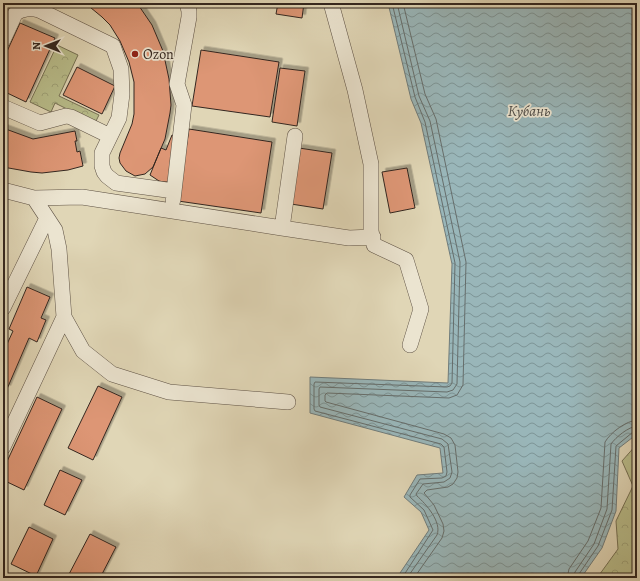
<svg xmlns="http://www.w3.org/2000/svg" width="640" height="581" viewBox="0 0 640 581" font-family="Alegreya,serif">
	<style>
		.forest { fill: url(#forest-crowns); stroke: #767154 }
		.water { fill: url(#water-waves); stroke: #707c7b }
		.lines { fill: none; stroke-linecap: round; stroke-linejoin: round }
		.shore { stroke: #666e6c; stroke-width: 1 }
		.building { fill: #dd9675; stroke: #33261f; filter: url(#shadow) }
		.minor-casing { stroke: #5e5245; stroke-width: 16 }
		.minor { stroke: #ebe4d0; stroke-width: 15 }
		.poi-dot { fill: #8f2418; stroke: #ebe4d0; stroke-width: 1.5 }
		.labels { text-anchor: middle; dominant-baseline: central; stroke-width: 3.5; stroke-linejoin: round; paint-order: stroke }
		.poi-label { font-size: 14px; fill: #33261f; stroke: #ebe4d0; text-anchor: start }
		.water-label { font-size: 15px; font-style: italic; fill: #4c4a46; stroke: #ebe4d0 }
	</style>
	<defs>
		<pattern id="forest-crowns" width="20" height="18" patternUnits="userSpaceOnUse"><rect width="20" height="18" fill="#b8bc8a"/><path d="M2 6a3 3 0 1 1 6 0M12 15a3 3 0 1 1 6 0" fill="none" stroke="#9fa177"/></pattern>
		<pattern id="water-waves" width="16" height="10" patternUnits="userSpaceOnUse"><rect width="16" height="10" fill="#99b6b9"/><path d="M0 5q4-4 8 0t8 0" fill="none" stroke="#7d9496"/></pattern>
		<filter id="shadow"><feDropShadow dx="3.5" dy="-3.5" stdDeviation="0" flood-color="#0004"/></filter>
	</defs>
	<rect width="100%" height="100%" fill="#e0d6b6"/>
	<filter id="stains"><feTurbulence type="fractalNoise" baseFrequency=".005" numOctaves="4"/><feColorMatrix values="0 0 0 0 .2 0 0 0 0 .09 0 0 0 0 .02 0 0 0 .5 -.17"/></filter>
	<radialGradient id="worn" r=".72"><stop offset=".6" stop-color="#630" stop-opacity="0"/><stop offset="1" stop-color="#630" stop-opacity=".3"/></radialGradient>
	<path class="forest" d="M57,45l21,10 -19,41 40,19 -4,8 -40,-20 -4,9 -21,-10z
		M637,444v134h-40l21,-29 -2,-28 17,-35 -11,-25z"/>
	<path class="water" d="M388,3h249v431l-18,14 -3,63 -14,37 -21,30h-183l2,-5 29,-43 -8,-18 -17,-15 13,-22 26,-2 -3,-25 -130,-35v-36l138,6 4,-119 -31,-141 -10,-24z"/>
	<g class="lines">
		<path class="shore" d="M392,3l23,94 10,25 30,141 -3,120 -2,3 -3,1 -132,-5 -1,2v25l1,2 126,33 3,3 3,25 -1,4 -4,2 -22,1 -10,16v2l14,13 9,20 -31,48
			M397,3l22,93 11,25 30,141 -3,122 -4,6 -6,2 -127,-5 -1,2v16l1,2 122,32 6,5 4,28 -2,6 -6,4 -21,2 -7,10 1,2c9,8 25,26 20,39l-30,43
			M403,3l22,91 11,25 30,143 -3,123 -6,10 -8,3 -122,-5 -2,2v6l1,1 118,32 7,4 4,7 3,27 -1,6 -4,6 -5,3 -21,3 -3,3 10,12 9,19 1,7 -2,7 -28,40
			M567,578l2,-9 19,-28 13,-33 4,-66c6,-10 21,-21 32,-22
			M573,578l2,-6 19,-28 13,-35 4,-65c5,-7 17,-17 26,-18
			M578,578l1,-4 19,-28 14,-36 4,-64 17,-14 4,-1"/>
	</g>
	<path class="building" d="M85,3h52l15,22 11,26 6,28 2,26 -1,8 -5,26 -12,28 -8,7 -10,2 -9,-5 -6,-8 -1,-5 1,-5 12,-29 2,-10v-32l-5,-20 -9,-21 -10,-16 -8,-8z
		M278,3h26l-2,15 -26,-4z
		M20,23l35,15 -29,64 -23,-11v-31z
		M201,50l78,12 -9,55 -78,-11z
		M77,67l38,19 -13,28 -39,-19z
		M280,68l25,3 -8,55 -25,-4z
		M3,128l30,11 42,-8 2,10h-2l2,11 3,-1 3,15 -15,4 -26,3 -11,-1 -28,-5z
		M189,129l83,13 -11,71 -83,-12z
		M172,135l13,6 -14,41h-7l-5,-1 -9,-6 11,-27 5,2z
		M299,148l33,5 -9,56 -32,-5z
		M407,168l8,40 -25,5 -8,-41z
		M27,287l23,10 -9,21 5,2 -9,22 -8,-4 -22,51 -4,-2v-34l10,-22 -4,-2z
		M98,386l24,11 -29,63 -25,-12z
		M37,397l25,12 -38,81 -21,-10v-10z
		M60,470l22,10 -17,35 -21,-10z
		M29,527l24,12 -17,37 -25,-12z
		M90,534l26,13 -16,31h-33z"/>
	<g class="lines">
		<defs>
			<path id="minor" d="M331,3l24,87 16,74v67l3,14 32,15 15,49 -11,36
				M3,40l12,-26c6,-6 17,-6 24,-4l74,36 8,23 1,25 -3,24 -17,35v13l2,6 3,4 9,7 58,8
				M3,107l37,16 26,-7 5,1 39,19
				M3,190l31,8 21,32 4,19 5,68 19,34 29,23 57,18 119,10
				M34,198l48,-1 200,31 13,-92
				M173,200l11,-95 -7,-21 12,-67v-6l-2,-8
				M282,228l67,10 24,-1
				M3,308l44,-90
				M3,447l61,-130"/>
		</defs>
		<use href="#minor" class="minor-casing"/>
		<use href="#minor" class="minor"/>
	</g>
	<circle class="poi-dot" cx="135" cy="54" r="4"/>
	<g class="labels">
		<g class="poi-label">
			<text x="143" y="54">Ozon</text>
		</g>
		<g class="water-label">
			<text x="529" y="111">Кубань</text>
		</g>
	</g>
	<rect width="640" height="581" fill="none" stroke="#e0d6b6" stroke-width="16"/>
	<rect x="4" y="4" width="632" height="573" fill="none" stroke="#33261f" stroke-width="2"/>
	<rect x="8" y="8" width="624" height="565" fill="none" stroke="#33261f"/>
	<g transform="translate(46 46) rotate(270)" stroke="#ebe4d0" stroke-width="3" paint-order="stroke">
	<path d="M0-3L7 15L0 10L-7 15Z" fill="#33261f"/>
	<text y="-6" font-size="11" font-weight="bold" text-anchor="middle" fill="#33261f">N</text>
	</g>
	<rect width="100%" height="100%" filter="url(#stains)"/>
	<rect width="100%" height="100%" fill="url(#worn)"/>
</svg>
